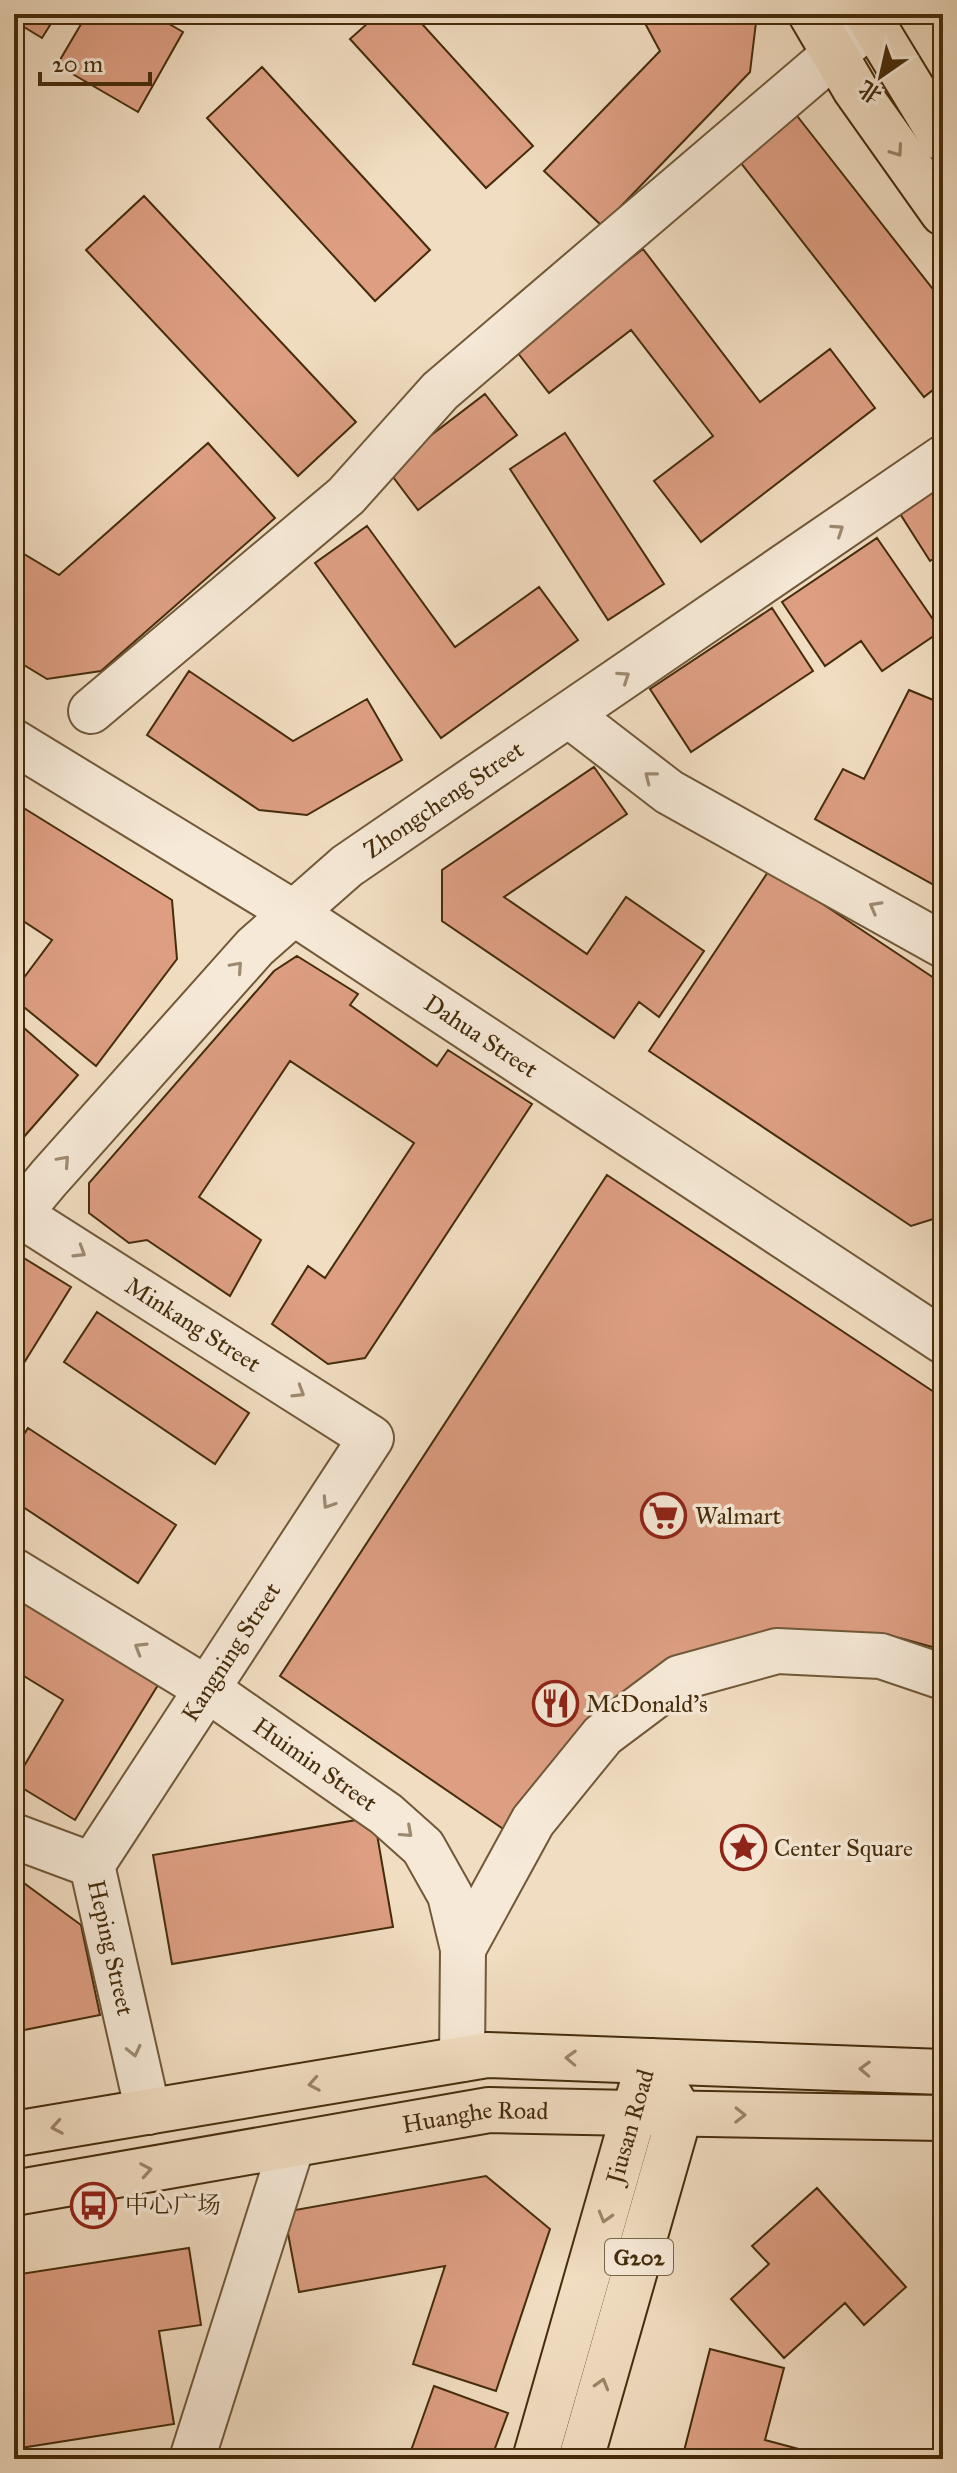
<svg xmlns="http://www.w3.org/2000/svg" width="957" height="2473" viewBox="0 0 957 2473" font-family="'IM FELL Great Primer','Noto Serif SC',serif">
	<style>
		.building { fill: #dd9e82; stroke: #452c0b; stroke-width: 2 }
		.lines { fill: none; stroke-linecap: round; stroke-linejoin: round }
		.minor-casing { stroke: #705838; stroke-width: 48 }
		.major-casing { stroke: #452c0b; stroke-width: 48 }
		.highway-casing { stroke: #452c0b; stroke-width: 48 }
		.minor { stroke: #f6e9d7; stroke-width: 44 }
		.major { stroke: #f1ddc1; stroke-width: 44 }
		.highway { stroke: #f1ddc1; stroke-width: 44 }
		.oneway { stroke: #9b8466 }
		.oneway2 { stroke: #9e8a71 }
		.labels { text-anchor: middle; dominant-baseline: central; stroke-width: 7; stroke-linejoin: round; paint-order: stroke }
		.shield { fill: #f6e9d7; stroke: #7a6548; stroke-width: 2 }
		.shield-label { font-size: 22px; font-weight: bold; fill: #452c0b }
		.street-label { font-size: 24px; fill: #452c0b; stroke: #f6e9d7 }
		.poi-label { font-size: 24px; fill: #452c0b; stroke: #f6e9d7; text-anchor: start }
	</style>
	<rect width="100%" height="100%" fill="#f1ddc1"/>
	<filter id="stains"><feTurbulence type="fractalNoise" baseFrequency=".0025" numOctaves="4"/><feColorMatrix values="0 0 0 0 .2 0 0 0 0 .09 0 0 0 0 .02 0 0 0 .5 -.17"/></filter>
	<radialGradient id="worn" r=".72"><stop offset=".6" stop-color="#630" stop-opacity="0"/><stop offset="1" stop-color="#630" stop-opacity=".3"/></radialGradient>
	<path class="building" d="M14,14h43l-15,24 -28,-17z
		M87,14h65l31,18 -45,80 -81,-47z
		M378,14h35l120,132 -47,42 -136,-149z
		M640,14h117l-7,58 -148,154 -58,-55 116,-120z
		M262,67l168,183 -55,51 -168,-183z
		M794,112l149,190v80l-19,15 -187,-239z
		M144,196l212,226 -58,54 -212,-226z
		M643,249l117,153 70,-53 45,59 -174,134 -47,-61 59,-45 -82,-106 -82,63 -35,-45z
		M485,394l32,41 -99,75 -31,-41z
		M565,433l99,151 -56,36 -98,-151z
		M208,443l67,75 -174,153 -54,8 -33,-20v-111l45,27z
		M943,479v74l-13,8 -33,-52z
		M367,526l88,121 84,-60 39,53 -137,98 -126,-175z
		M877,538l64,93 -59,40 -21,-30 -36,25 -43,-64z
		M772,608l41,63 -122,81 -41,-63z
		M189,671l104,70 74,-42 35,61 -95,55 -48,-5 -112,-75z
		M909,690l34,14v186l-128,-71 28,-50 21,10z
		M594,767l33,47 -123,83 83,57 39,-57 78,54 -45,66 -20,-15 -25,36 -172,-117v-51z
		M14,802l158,98 5,59 -81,107 -82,-67v-8l38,-51 -38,-25z
		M770,869l173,115v232l-32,10 -262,-175z
		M297,956l61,38 -8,11 87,61 11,-16 84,54 -167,254 -37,6 -56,-40 36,-58 17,12 89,-135 -124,-82 -91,136 62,43 -31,56 -83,-56 -18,3 -40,-30v-30l185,-212z
		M24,1028l54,47 -55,63 -9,1v-100z
		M607,1175l336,223v252l-43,-12 -93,-5 -75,15 -220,187 -232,-159z
		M14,1252l57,35 -57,92z
		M97,1312l152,101 -34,51 -151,-102z
		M28,1428l148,97 -38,58 -124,-82v-51z
		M14,1597l144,88 -83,135 -61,-37 49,-83 -49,-30z
		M374,1817l19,110 -221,37 -19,-109z
		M14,1878h3l64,47 19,90 -86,17z
		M486,2176l64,53 -54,162 -83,-27 32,-98 -146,26 -15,-80z
		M817,2188l89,99 -42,38 -19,-22 -61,55 -53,-59 38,-35 -17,-18z
		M189,2248l12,77 -42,6 15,93 -160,25v-174z
		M710,2349l74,19 -19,72 60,16 -1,3h-142z
		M434,2386l74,27 -17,46h-83z"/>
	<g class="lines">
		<defs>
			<g id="minor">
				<path d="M91,711l255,-215 94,-105 432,-369"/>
				<path d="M569,715l100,77 274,153"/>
				<path id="s1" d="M14,742l280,171 649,428"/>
				<path id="s2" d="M14,1211l357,227 -279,427"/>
				<path id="s3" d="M14,1220l35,-42 206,-231 92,-81 596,-408"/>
				<path id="s4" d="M14,1571l193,118 179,125 37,33 27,48 13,54 -1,110"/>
				<path id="s5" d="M14,1836l78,29 56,247"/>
				<path d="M463,1949l70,-128 70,-86 76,-57 98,-27 104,5 62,21"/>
				<path d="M192,2459l100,-314"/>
			</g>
			<g id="major">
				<path d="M14,2134l473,-79 162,6"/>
				<path id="s6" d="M14,2193l475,-83 145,3"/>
			</g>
			<g id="highway">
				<path d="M811,14l44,75 88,124"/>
				<path d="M867,14l76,125"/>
				<path d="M649,2061l294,11"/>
				<path d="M653,2113l290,5"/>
				<path id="s7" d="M535,2459l114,-398"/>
				<path d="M581,2459l99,-346 -31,-52"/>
			</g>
		</defs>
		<use href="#minor" class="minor-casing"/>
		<use href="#major" class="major-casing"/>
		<use href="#highway" class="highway-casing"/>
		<use href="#minor" class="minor"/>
		<use href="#major" class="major"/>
		<use href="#highway" class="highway"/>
	</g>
	<defs><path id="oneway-chevron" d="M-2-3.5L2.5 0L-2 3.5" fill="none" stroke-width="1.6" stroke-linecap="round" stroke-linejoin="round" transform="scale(2)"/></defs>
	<g class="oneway">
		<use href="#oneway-chevron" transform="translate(897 151) rotate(55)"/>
		<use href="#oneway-chevron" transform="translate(571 2058) rotate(-178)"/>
		<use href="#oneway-chevron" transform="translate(865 2069) rotate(-178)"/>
		<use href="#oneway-chevron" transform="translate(314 2084) rotate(170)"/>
		<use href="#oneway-chevron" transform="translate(740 2115) rotate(1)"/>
		<use href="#oneway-chevron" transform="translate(57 2127) rotate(170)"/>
		<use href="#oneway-chevron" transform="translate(146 2170) rotate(-10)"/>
		<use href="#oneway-chevron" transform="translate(605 2217) rotate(106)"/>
		<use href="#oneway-chevron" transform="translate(602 2384) rotate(-74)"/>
	</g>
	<g class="oneway2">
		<use href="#oneway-chevron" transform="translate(838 530) rotate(-34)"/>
		<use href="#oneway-chevron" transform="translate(624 677) rotate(-34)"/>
		<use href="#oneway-chevron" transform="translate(650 777) rotate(-142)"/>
		<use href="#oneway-chevron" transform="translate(875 907) rotate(-151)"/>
		<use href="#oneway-chevron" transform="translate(237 967) rotate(-48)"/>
		<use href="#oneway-chevron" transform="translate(64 1161) rotate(-48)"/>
		<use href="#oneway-chevron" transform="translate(80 1252) rotate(32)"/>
		<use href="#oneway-chevron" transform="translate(299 1392) rotate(32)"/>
		<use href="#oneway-chevron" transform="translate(328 1503) rotate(123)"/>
		<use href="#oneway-chevron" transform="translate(140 1648) rotate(-149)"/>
		<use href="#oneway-chevron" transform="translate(407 1832) rotate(42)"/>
		<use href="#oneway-chevron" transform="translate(134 2051) rotate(77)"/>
	</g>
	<defs>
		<symbol id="supermarket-ring" viewBox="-11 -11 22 22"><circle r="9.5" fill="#f6e9d7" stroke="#8f2418" stroke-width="1.5"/><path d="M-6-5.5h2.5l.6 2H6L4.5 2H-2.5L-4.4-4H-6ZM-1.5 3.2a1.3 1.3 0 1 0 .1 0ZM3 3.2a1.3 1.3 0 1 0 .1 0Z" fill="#8f2418"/></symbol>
		<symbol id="restaurant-ring" viewBox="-11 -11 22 22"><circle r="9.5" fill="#f6e9d7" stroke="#8f2418" stroke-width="1.5"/><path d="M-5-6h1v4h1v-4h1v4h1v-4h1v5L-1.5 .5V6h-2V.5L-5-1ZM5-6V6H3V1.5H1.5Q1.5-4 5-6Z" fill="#8f2418"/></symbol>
		<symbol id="sight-ring" viewBox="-11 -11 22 22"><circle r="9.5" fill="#f6e9d7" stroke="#8f2418" stroke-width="1.5"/><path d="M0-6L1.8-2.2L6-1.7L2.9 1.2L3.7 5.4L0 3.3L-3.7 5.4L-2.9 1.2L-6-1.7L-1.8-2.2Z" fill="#8f2418"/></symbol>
		<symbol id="bus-ring" viewBox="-11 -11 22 22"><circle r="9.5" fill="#f6e9d7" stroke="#8f2418" stroke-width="1.5"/><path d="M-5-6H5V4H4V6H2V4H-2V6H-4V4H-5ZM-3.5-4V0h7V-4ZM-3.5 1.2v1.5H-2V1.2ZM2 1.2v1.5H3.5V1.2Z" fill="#8f2418"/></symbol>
	</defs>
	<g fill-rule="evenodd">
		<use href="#supermarket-ring" x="638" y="1490" width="51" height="51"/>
		<use href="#restaurant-ring" x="530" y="1678" width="51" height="51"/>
		<use href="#sight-ring" x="718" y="1822" width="51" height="51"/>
		<use href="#bus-ring" x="68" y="2180" width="51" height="51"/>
	</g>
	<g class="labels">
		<rect class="shield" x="605" y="2239" width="68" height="36" rx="6"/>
		<g class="shield-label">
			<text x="639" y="2257">G202</text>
		</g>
		<g class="street-label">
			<text stroke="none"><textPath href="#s3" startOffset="604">Zhongcheng Street</textPath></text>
			<text stroke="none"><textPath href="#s1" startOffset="552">Dahua Street</textPath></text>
			<text stroke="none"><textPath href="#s2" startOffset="212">Minkang Street</textPath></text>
			<text transform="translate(231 1652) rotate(-57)">Kangning Street</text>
			<text stroke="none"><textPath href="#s4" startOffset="358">Huimin Street</textPath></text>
			<text stroke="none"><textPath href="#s5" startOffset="168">Heping Street</textPath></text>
			<text stroke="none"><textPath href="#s6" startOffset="468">Huanghe Road</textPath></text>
			<text stroke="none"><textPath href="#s7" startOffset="346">Jiusan Road</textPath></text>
		</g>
		<g class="poi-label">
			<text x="695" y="1516">Walmart</text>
			<text x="586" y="1704">McDonald's</text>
			<text x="774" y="1848">Center Square</text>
			<text x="125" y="2205">中心广场</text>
		</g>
	</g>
	<rect width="957" height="2473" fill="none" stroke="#f1ddc1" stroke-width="48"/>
	<rect x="16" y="16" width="925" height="2441" fill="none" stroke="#452c0b" stroke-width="4"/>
	<rect x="24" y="24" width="909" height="2425" fill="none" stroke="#452c0b" stroke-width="2"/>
	<g transform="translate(881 76) rotate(214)" stroke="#f6e9d7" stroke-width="6" paint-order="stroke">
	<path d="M0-6L14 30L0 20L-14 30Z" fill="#452c0b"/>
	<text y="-12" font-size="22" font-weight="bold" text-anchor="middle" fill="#452c0b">北</text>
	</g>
	<path d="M40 72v12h110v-12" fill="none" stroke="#452c0b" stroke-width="4"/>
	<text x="52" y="72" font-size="24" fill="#452c0b" stroke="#f6e9d7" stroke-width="6" paint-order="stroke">20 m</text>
	<rect width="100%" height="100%" filter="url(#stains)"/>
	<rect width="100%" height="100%" fill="url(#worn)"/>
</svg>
